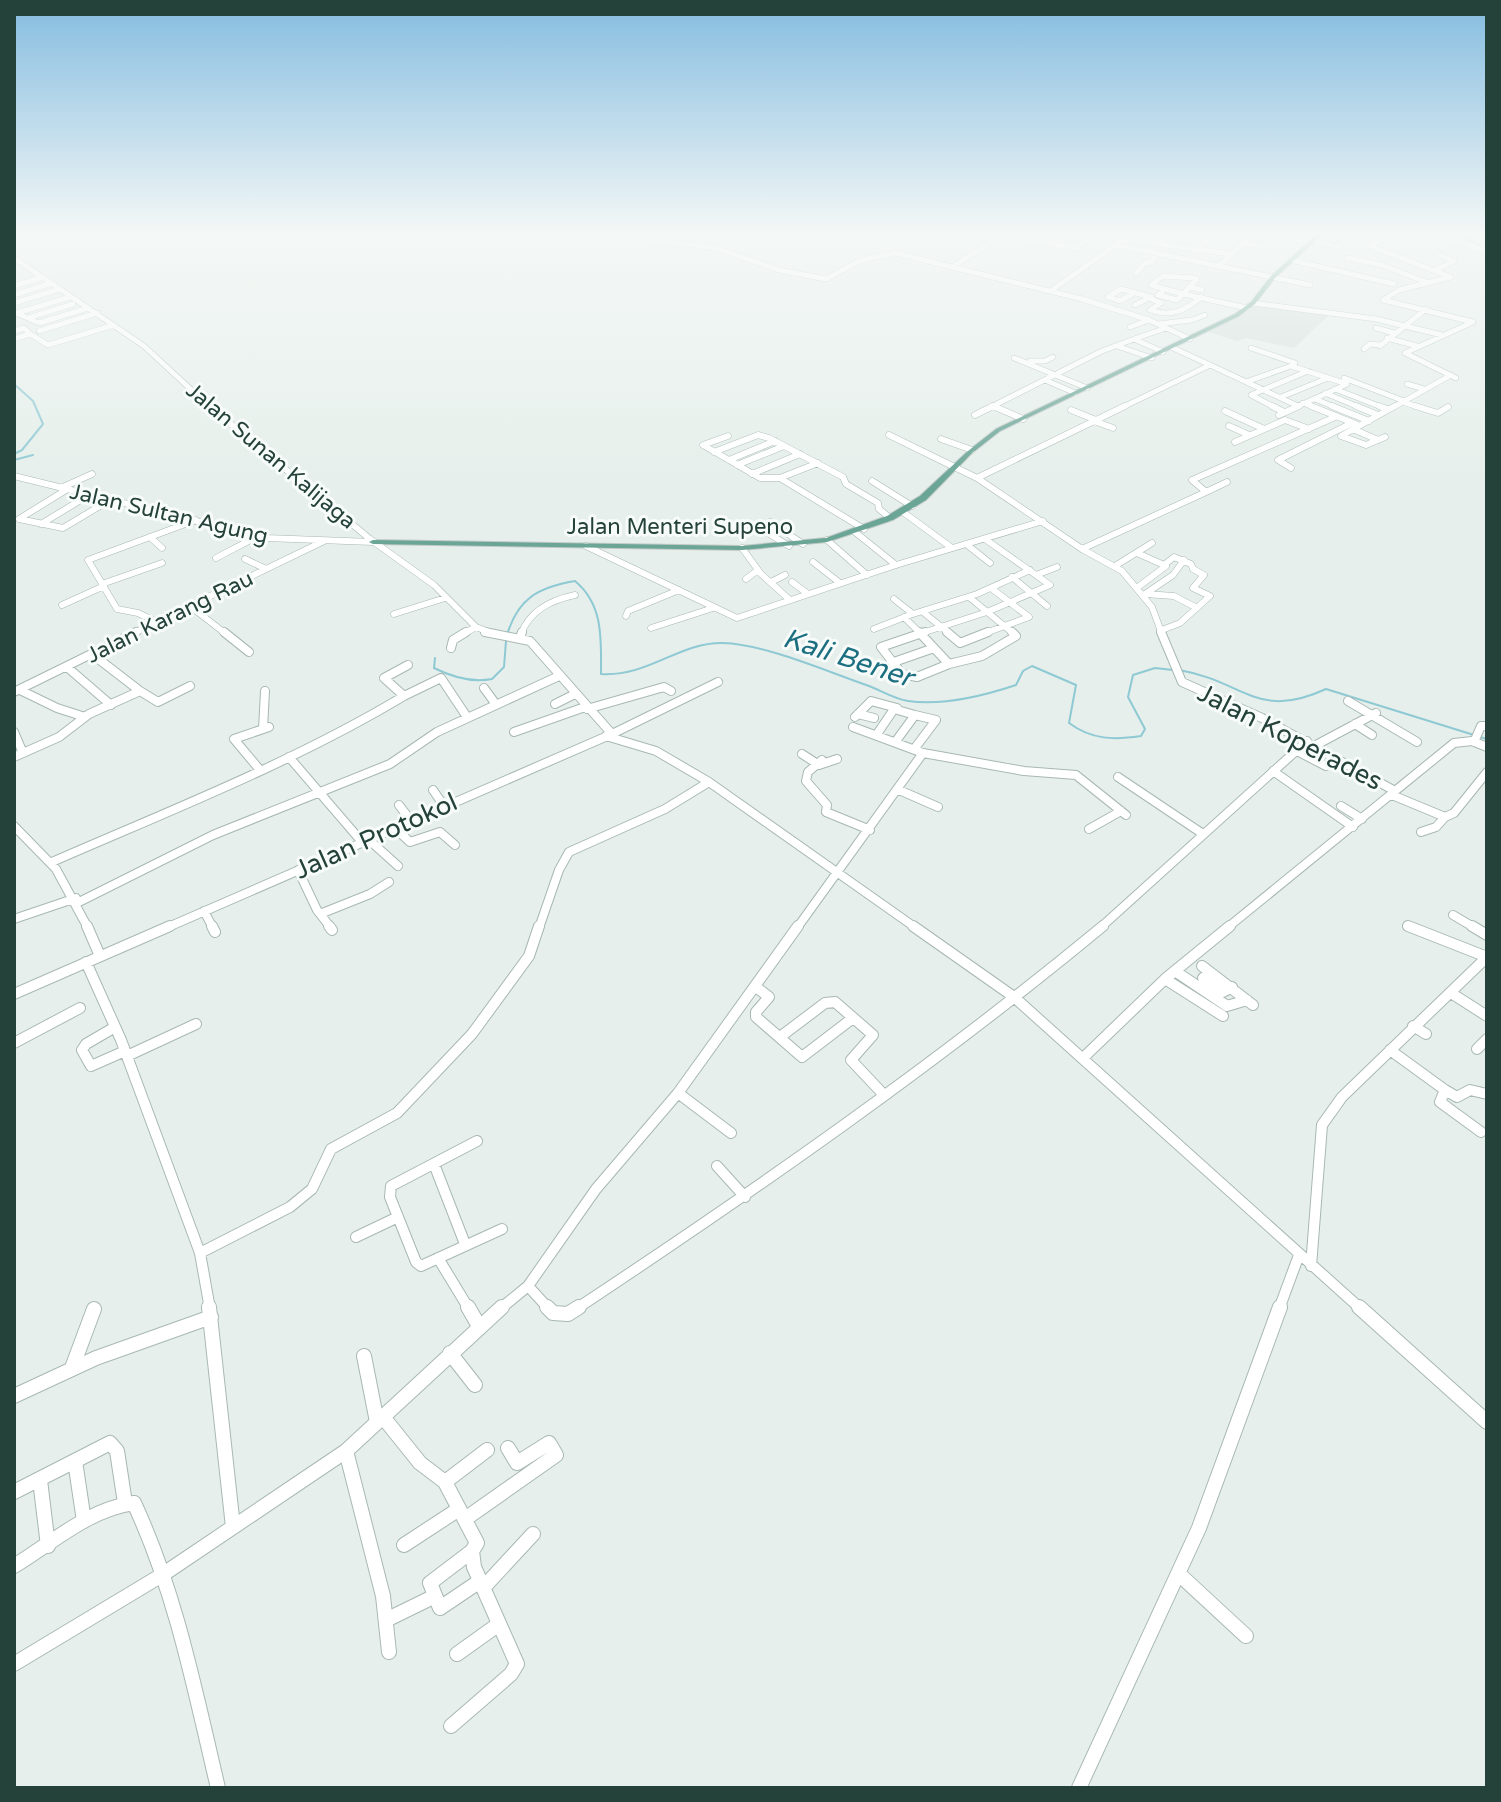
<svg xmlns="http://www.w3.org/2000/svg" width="1501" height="1802" viewBox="0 0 1501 1802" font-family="'Varela Round',sans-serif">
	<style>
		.built { fill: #d4dfda }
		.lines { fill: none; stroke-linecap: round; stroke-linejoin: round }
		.stream { stroke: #8ec9d4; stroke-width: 2 }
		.minor-far4-casing { stroke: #a8b8b2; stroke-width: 6 }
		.minor-far3-casing { stroke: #a8b8b2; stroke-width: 7 }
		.minor-far2-casing { stroke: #a8b8b2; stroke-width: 10 }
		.minor-far1-casing { stroke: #a8b8b2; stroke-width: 12 }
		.minor-casing { stroke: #a8b8b2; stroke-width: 16 }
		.major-casing { stroke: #c2cac8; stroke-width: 2 }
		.minor-far4 { stroke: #fff; stroke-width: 5 }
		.minor-far3 { stroke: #fff; stroke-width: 6 }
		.minor-far2 { stroke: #fff; stroke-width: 8 }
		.minor-far1 { stroke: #fff; stroke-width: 10 }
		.minor { stroke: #fff; stroke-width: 14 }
		.major { fill: #6aa596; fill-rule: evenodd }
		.labels { text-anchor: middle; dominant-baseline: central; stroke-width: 6; stroke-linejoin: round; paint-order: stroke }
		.far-street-label { font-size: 22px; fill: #24423a; stroke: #f7fbf9 }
		.street-label { font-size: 26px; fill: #24423a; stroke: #f7fbf9 }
		.water-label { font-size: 28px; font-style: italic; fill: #1c6f80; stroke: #f7fbf9 }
	</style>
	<rect width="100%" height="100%" fill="#e6efeb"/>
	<path class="built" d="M1255,304l76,9 -37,35 -48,-10 -9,3 -32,-10z"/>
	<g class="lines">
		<path class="stream" d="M1453,232l28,14
			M14,384l19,17 10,23 -21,26 -8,4
			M14,460l19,-5
			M507,635c11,-37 32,-48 68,-54 29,24 26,59 26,93 48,3 78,-32 122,-31 42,1 105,29 146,43 13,5 25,13 39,15 35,5 75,-5 108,-16l7,-14 9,-5 44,19 -7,38c23,17 45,17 72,13l4,-7 -17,-32 5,-22 22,-7 18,2
			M435,658l-1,10c18,9 37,15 58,11l12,-12 2,-26
			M1179,670c65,11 78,51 147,19l148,46
			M1480,737l7,2"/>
		<defs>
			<path id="minor-far4" d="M624,232l12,6 80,10 63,22 47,9 33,-18 36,-8 187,46 67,21 41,19
				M1070,232l161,22
				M1217,232l30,7
				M1258,232l53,10
				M1341,232l39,8
				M1397,232l-27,14 81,31
				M1429,232l58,19
				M1001,236l75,12 16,-13
				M1312,241l29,6
				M1044,243l14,-11
				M1242,243l23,4
				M1117,245l193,40
				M1158,245l16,-13
				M1195,251l22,-19
				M14,258l130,88 67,62
				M1348,258l34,7 44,17
				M1291,260l103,24
				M1219,266l36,-34
				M952,267l51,-32
				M1436,270l18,-9 -15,-6
				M1136,273l9,-10 7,-1 5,-9
				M1163,276l31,2 3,1 -14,15 -32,-9z
				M14,286l29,-9
				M1190,287l12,3
				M1052,290l82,-58
				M1162,292l-4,3 19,5 6,-6
				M1183,294l64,14
				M14,295l38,-12
				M1108,297l13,-8 30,8
				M1108,297l12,4 14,-8
				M1149,298l12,5 -11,7c21,7 35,1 51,-13
				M1383,300l90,22 -68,31 51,25
				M1383,300l16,-10 52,-13
				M14,303l46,-14
				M1253,303l123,16 66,16
				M1135,305l16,-8
				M14,312l25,11 49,-15
				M17,313l53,-16
				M28,318l45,-14
				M1159,324l33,-4 13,-5
				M1130,327l19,-7
				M1376,328l18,5
				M14,331l10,-3 6,6
				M39,331l58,-18
				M1387,338l30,8
				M14,339l16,-5 18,11 66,-20
				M1117,346l35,12
				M1380,346l46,-37
				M1173,348l37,17
				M1251,348l44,15
				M1364,349l6,-5 10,1
				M1163,352l-29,-13 32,-11
				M1014,358l73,30
				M1030,361h15l8,-4
				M1344,378l60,23
				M1045,380l30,13
				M1246,382l45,-16 56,18 -53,24
				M1407,384l17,5
				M1335,389l49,19
				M1325,393l36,15
				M1281,397l47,-19
				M1315,399l22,9
				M1402,402l20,6
				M1303,403l13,5
				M993,406l5,2
				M989,408l113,-57 32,-12
				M1121,408l89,-43 88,41
				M1276,408l-25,-13 57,-24
				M1392,408l59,-33"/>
			<path id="minor-far3" d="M209,406l161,133 64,46 42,42 18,7
				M993,406l30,13
				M1272,406l12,6
				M1311,406l45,18
				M1332,406l37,15
				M1356,406l22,9
				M1379,406l8,3
				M1415,406l23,7 10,-6
				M1071,410l25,10
				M1225,411l39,18
				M975,415l18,-9
				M1279,415l20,-9
				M1094,421l19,7
				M1229,426l20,9
				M1353,429l25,11
				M889,435l88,43 105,71 40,22 30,36 10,27
				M728,436l-25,9 57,33h20l84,51
				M1385,437l-19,8 -25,-9 54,-30
				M941,439l31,11
				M1235,442l50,-22 24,9
				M714,452l44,-17 11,3 74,39 3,7 32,19 1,6 11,9
				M729,460l46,-19
				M737,465l47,-19
				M1291,468l-13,-8 74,-37
				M752,474l48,-20
				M14,476l252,62 107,4
				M780,478l38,-15
				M977,478l148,-72
				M872,481l40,25
				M61,488l31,-14
				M66,490l-47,29 44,9 47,-28
				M1206,492l21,-10
				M903,512l49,36
				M770,522l33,22
				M41,524l48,-29
				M758,527l31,19
				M855,532l41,33
				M150,537l12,11
				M827,540l40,35
				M966,544l24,19
				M586,546l151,72 159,-53 147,-44
				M742,548l19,26 29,26
				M1082,549l124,-57 -14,-12 143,-63
				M1137,553l27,12 10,-8 17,7 2,5 11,6 -11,13 17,8 -30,27 -18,7
				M216,558l42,-22
				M245,559l21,10
				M813,562l27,21
				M1115,566l37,-23
				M1036,575l21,-8
				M1012,577l35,29
				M746,579l12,-9
				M771,582l14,-7
				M792,582l16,12
				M102,584l60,-21
				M1138,587l28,-21
				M1145,594l29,2 23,12
				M1145,594l28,-19 11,-15
				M969,597l45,37
				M894,599l19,15 64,-20 53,-24
				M62,605l42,-19
				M190,606l36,28
				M923,612l27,22
				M394,614l51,-16
				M626,616l2,-5 51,-21
				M904,617l17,17
				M157,622l-19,-9 -21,-4 -29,-49 108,-40
				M651,628l62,-20
				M874,629l36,-14
				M132,634l192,-93
				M463,634l13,-7
				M521,634c9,-24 30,-34 54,-39
				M919,634l68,-22 63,-27 -65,-46
				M983,634l46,-17 -38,-29"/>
			<path id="minor-far2" d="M224,632l25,20
				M925,632l-44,15 21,27 15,3 32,-13 -15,-16
				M947,632l13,11 28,-11
				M1161,632l21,50 80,36 133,73 59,-48 18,-2 15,6
				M520,638l2,-6
				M451,648l2,-8 13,-8
				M891,663l43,-15 -15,-16
				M949,664l33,-8 34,-20 -4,-4
				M67,667l44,38
				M484,688l11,15
				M20,690l37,18 28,9
				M140,691l18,11 32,-16
				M14,692l122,-60
				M404,696l37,-18 26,39
				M1348,701l69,41
				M555,704l20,-10
				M587,709l77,-22 7,4
				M858,714l16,4
				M915,715l21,5 -21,28
				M855,717l16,-16 26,7
				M1355,724l17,11
				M853,727l70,26 101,18 52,4 50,40
				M263,729l2,-38
				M14,732l9,21
				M514,732l71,-25
				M612,734l106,-52
				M877,734l17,-25 21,6 -19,26
				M606,736l50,15 53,31 207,146
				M1474,742l7,-16h6
				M1316,745l60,-32
				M1297,751l29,15
				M802,754l17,11 18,-6
				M14,757l45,-20 30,-23 51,-23 -48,-37
				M289,757l73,85
				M822,760l-14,12 -2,9 21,24 -1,7 44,18
				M260,770l-26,-31 35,-12
				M1273,771l80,56
				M1118,777l85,57
				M433,790l11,16
				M899,790l39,17
				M1392,795l53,22 9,-4 33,-41
				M399,805l12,16
				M1341,806l21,13
				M14,826l42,43 32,59
				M395,828l15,14 30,-10 15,13
				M1089,829l32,-18
				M1421,832l15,-5 9,-10
				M368,839l30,27
				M52,862c119,-52 240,-99 352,-166l-20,-18 24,-13
				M298,870l19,40 14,18
				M79,902l134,-67 177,-71 47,-32 122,-56
				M204,911l9,17
				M320,914l50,-20 19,-12
				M1453,915l22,13
				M14,919l62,-21
				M1408,926l5,2
				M166,928l446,-194 -82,-93 -45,-9
				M539,928l20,-58 10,-18 96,-43 44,-27
				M797,928l126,-175
				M1100,928l207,-187
				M1227,928l168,-137"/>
			<path id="minor-far1" d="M87,926l13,30
				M212,926l3,6
				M329,926l3,4
				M913,926l101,71 347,312
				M1408,926l79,31
				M1472,926l15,9
				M86,962l35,78 79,213 10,56
				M1202,966l51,39
				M1175,971l52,35 20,-6
				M1203,978l20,14 9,-5
				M1165,979l58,37
				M756,987l13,10 -13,15v5l46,40 51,-39
				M1451,993l36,23
				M14,994l156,-68
				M1413,1026l13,8
				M115,1027l-29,17 -4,6 9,16 34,-15
				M780,1037l45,-34 10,-1 38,33 -22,25 33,35
				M14,1043l66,-35
				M1477,1049l10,-10
				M1390,1050l55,40 -5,12 41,30
				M127,1056l69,-32
				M1083,1058l82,-79 65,-53
				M1445,1090l12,7 13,-7 17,4
				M678,1093l53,40
				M477,1141l-86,45 -1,11 26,65 5,4 81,-37
				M434,1164l31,80
				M717,1166l28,31
				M356,1237l42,-20
				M200,1253l90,-46 22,-18 19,-40 66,-36 75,-79 57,-78 10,-30
				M438,1258l31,51
				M1311,1266l11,-141 20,-28 145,-140
				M528,1286l68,-97 82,-96 120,-167
				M500,1309l28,-23 21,23
				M576,1309c181,-120 359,-244 527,-383
				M1279,1309l20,-54"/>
			<path id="minor" d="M209,1307l24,220
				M468,1307l11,19
				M547,1307l6,6 15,1 11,-7
				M1359,1307l128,115
				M450,1353l25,32
				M364,1356l13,66
				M72,1368l22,-59
				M14,1396l82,-38 115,-41
				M383,1417l37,46 25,19 32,61 -5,8 2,16 43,97 -6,10 -60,52
				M346,1451l37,145 6,56
				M75,1461l9,60
				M40,1480l8,66
				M445,1482l42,-32
				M14,1492l96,-49 7,8 8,52
				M465,1519l91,-64 -7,-12 -32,20 -9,-15
				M404,1545l55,-36
				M472,1551l-42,32 10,25 40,-27
				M14,1566c38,-23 75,-57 120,-63 42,90 61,188 84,285
				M1180,1575l66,61
				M483,1588l50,-54
				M386,1620l47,-23
				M457,1654l42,-30
				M14,1664l148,-89 184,-124 156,-144
				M1079,1788l120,-260 81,-221"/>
			<path id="major" d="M1319,232h6l-50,46 -20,26 -16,12 -239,115 -28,22 -46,47 -33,20 -66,22 -85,8 -369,-6 -4,-2 4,-2 369,6 84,-8 61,-22 33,-20 48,-45 28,-22 239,-115 16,-12 20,-26z"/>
		</defs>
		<use href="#minor-far4" class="minor-far4-casing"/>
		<use href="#minor-far3" class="minor-far3-casing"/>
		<use href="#minor-far2" class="minor-far2-casing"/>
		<use href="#minor-far1" class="minor-far1-casing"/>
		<use href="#minor" class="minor-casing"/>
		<use href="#major" class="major-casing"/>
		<use href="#minor-far4" class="minor-far4"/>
		<use href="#minor-far3" class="minor-far3"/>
		<use href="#minor-far2" class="minor-far2"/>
		<use href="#minor-far1" class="minor-far1"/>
		<use href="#minor" class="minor"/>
		<use href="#major" class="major"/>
	</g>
	<linearGradient id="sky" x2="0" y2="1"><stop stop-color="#84bce0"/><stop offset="0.48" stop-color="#f4f8f6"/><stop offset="1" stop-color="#f4f8f6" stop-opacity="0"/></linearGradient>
	<rect width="1501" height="485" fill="url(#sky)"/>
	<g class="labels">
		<g class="far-street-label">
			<text transform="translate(271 456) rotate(40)">Jalan Sunan Kalijaga</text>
			<text transform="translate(169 514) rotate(13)">Jalan Sultan Agung</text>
			<text x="680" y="527">Jalan Menteri Supeno</text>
			<text transform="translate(170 617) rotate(-26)">Jalan Karang Rau</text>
		</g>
		<g class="street-label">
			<text transform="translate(1290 737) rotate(27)">Jalan Koperades</text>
			<text transform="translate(376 836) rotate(-24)">Jalan Protokol</text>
		</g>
		<g class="water-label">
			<text transform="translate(848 658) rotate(18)">Kali Bener</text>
		</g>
	</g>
	<rect width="1501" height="1802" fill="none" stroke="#24423a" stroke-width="32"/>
</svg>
